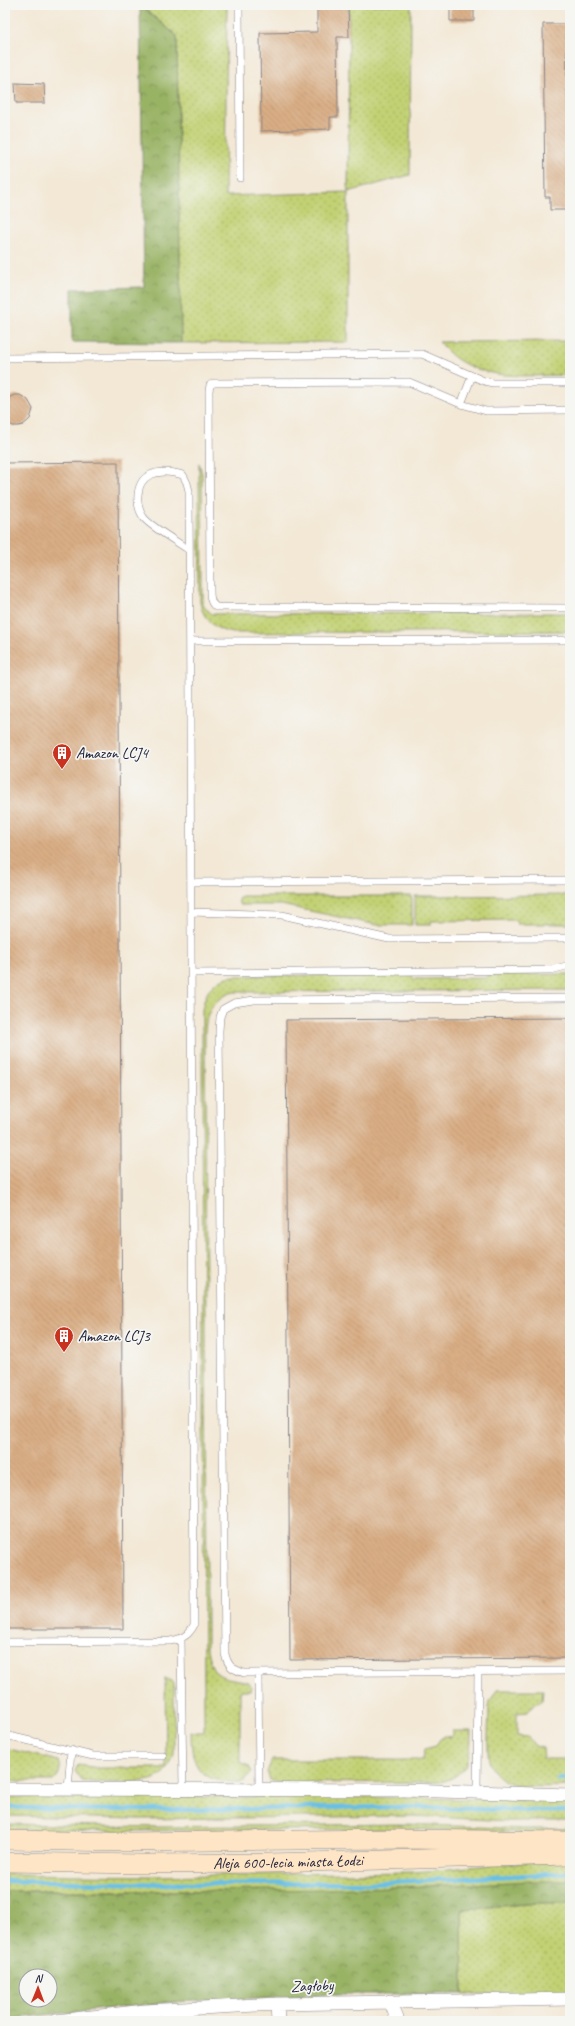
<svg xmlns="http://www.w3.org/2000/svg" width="575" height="2026" viewBox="0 0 575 2026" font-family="Caveat,sans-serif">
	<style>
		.grass { fill: url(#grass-dots); stroke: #727a57 }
		.forest { fill: url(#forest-crowns); stroke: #5e6a50; fill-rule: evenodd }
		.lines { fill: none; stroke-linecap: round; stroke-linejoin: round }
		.stream { stroke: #69c0e6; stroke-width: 4.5 }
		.building { fill: url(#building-back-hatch) }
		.lane-casing { stroke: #8a8588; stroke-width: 8 }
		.street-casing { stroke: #8a8588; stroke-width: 14 }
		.secondary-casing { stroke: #8a8588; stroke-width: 20 }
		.lane { stroke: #fff; stroke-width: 7 }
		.street { stroke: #fff; stroke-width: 13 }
		.secondary { stroke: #fde5c5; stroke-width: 19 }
		.labels { text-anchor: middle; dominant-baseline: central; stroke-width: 3.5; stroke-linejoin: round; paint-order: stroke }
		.poi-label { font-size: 16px; fill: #22223b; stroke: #f6f6f2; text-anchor: start }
		.street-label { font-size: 16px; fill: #22223b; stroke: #f6f6f2 }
	</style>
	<defs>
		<pattern id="grass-dots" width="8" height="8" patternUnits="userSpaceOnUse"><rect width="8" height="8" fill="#c2d173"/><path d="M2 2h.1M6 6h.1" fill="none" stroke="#a6b364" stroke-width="1.8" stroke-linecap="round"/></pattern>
		<pattern id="forest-crowns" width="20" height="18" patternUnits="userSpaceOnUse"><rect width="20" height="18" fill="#99b365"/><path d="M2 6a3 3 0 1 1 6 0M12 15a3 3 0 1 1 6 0" fill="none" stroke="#7c9154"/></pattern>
		<pattern id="building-back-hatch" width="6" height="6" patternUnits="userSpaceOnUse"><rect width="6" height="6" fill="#d9ae85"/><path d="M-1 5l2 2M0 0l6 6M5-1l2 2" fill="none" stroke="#ba9574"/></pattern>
	</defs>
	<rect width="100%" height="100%" fill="#f6f6f2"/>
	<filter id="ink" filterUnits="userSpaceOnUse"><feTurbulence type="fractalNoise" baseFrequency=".025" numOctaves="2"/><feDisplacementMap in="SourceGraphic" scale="8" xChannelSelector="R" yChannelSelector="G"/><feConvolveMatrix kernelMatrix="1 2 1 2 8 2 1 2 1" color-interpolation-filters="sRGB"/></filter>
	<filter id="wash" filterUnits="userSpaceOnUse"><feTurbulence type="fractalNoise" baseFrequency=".012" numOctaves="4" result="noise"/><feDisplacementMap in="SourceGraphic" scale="16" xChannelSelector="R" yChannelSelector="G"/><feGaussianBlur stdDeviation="0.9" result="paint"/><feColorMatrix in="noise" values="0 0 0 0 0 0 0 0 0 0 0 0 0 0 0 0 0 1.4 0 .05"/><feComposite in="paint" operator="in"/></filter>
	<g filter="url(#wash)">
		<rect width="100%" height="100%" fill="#f3e8d6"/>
		<path class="grass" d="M140,5h87l-2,191 123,-4 1,-187h62l-1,170 -62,17v150l-167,1 -4,-307z
			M570,341v34c-38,0 -83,7 -116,-18 -5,-4 -10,-10 -15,-15z
			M199,463l3,10 1,127 1,7 8,7 358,-1v18l-336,2c-18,-2 -31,-13 -34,-31z
			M570,895v29h-53l-1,-4 -85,1v4h-16v-29z
			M242,896h170v29h-35l-96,-20h-40l-2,-1 -1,-5z
			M412,974l1,5 74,-1v-3l83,-1v16l-336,2c-20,6 -28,19 -29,40l2,617c6,33 17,27 42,33l3,6 -2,3h-10v71l8,3 4,7 -9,10c-40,1 -52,-10 -52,-50h13l-2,-722c3,-19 12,-32 32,-34z
			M165,1678l9,4v71c-2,10 -9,22 -20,26 -12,5 -58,4 -72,2l-7,-10 3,-6 21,3h67z
			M497,1690h46l-1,11 -9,4 -5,7 -11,1v23l11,1 7,9 8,2 1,11h26v27c-29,0 -79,9 -82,-32 -1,-15 1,-32 1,-47l1,-6z
			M452,1731h19c0,26 -3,44 -30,51l-159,1 -12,-3 -3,-8 5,-12h151l1,-11 12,-3 7,-10 9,1z
			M5,1748l54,13c3,8 1,14 -6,20h-48z
			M5,1797h368l197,4v20h-61l-96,-5 -273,3 -135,-3z
			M5,1824l154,3 248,-3 116,5h47v5l-154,-5 -301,2 -110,-2z
			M570,1861v20l-169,7 -115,3h-281v-17l146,2 263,-4 101,-9z
			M539,1903h31v90l-107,1 -1,-85z"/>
		<path class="forest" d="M140,5l37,31 4,307 -109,-1v-53l72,-2z
			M530,1881h40v22h-31l-77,6 1,85h-122l-167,8 -169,17v-128c175,1 350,0 525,-10zM26,1976h24v24h-24z"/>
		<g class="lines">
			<path class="stream" d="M558,1779l12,-1
				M5,1807c132,6 264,1 396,0 56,0 112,5 169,4
				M5,1881l167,3 197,-1 201,-10"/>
		</g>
		<g id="blocks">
			<path class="building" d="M317,5h31l1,32h-12l1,80h-8v12l-69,2 -1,-98 57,-1z
				M450,5h24v16h-24z
				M543,24h23l3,186h-19v-13h-5z
				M15,83l29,1 1,19h-29z
				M14,395h6l8,5 5,9 -3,10 -7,6 -5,1h-5l-8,-5v-21z
				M118,462l5,1167h-118v-1166z
				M570,1018v640l-280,2 -4,-640z"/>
		</g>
	</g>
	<g filter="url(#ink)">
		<use href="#blocks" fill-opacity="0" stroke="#8a8588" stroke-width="1"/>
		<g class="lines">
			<defs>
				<path id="lane" d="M239,5l1,173
					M5,358l417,-4 62,27 9,2h77
					M461,404l11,-28
					M570,410l-84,1 -25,-7 -52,-22 -195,1 -4,2 -1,6 1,199c0,6 0,13 6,17l354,1
					M190,641l380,-1
					M191,882l379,-2
					M191,912l91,3 107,24 181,-1
					M192,973l359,-3 19,-5
					M570,998l-316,2 -20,3 -11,6 -3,8 -1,14 6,623c3,12 7,15 19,19l326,-2
					M181,1639l2,150
					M5,1642l165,-1c12,-2 18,-5 24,-16l-5,-1134 -2,-8 -4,-8c-10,-3 -23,-5 -33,0 -15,7 -15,31 -6,43 6,8 35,25 45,32
					M258,1673l1,117
					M5,1735l88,21h70
					M68,1790l3,-40
					M477,1793l1,-122"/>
				<path id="street" d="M5,1789l398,1 167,5
					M390,2001l8,20
					M277,2004l1,17
					M56,2021l89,-10 132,-7 293,-5"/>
				<g id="secondary">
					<path d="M5,1840l120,2 270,-3 175,2"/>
					<path id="s1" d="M5,1862l140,2 123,-1 302,-8"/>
				</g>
			</defs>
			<use href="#lane" class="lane-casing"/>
			<use href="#street" class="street-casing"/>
			<use href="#secondary" class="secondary-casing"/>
			<use href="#lane" class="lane"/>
			<use href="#street" class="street"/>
			<use href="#secondary" class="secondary"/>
		</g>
	</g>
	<defs>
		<symbol id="building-pin" viewBox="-11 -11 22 30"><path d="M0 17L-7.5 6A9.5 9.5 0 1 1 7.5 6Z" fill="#c8321e" stroke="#f6f6f2"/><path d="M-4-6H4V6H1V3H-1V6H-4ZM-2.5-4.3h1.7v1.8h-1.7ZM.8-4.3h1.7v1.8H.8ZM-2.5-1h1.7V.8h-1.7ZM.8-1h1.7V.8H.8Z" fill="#fff"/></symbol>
	</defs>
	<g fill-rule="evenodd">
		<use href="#building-pin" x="51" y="742" width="22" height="30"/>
		<use href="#building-pin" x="53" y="1325" width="22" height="30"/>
	</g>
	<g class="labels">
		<g class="poi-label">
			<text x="76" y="753">Amazon LCJ4</text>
			<text x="78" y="1336">Amazon LCJ3</text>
		</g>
		<g class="street-label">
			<text stroke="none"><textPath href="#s1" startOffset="283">Aleja 600-lecia miasta Łodzi</textPath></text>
			<text transform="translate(312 1986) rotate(-2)">Zagłoby</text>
		</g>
	</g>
	<rect width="575" height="2026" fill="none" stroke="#f6f6f2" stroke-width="20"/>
	<g transform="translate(38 1988) rotate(1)"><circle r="19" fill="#f6f6f2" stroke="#a1a1a9"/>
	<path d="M0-3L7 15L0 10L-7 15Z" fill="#c8321e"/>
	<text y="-6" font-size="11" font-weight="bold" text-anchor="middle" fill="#22223b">N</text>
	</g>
</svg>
